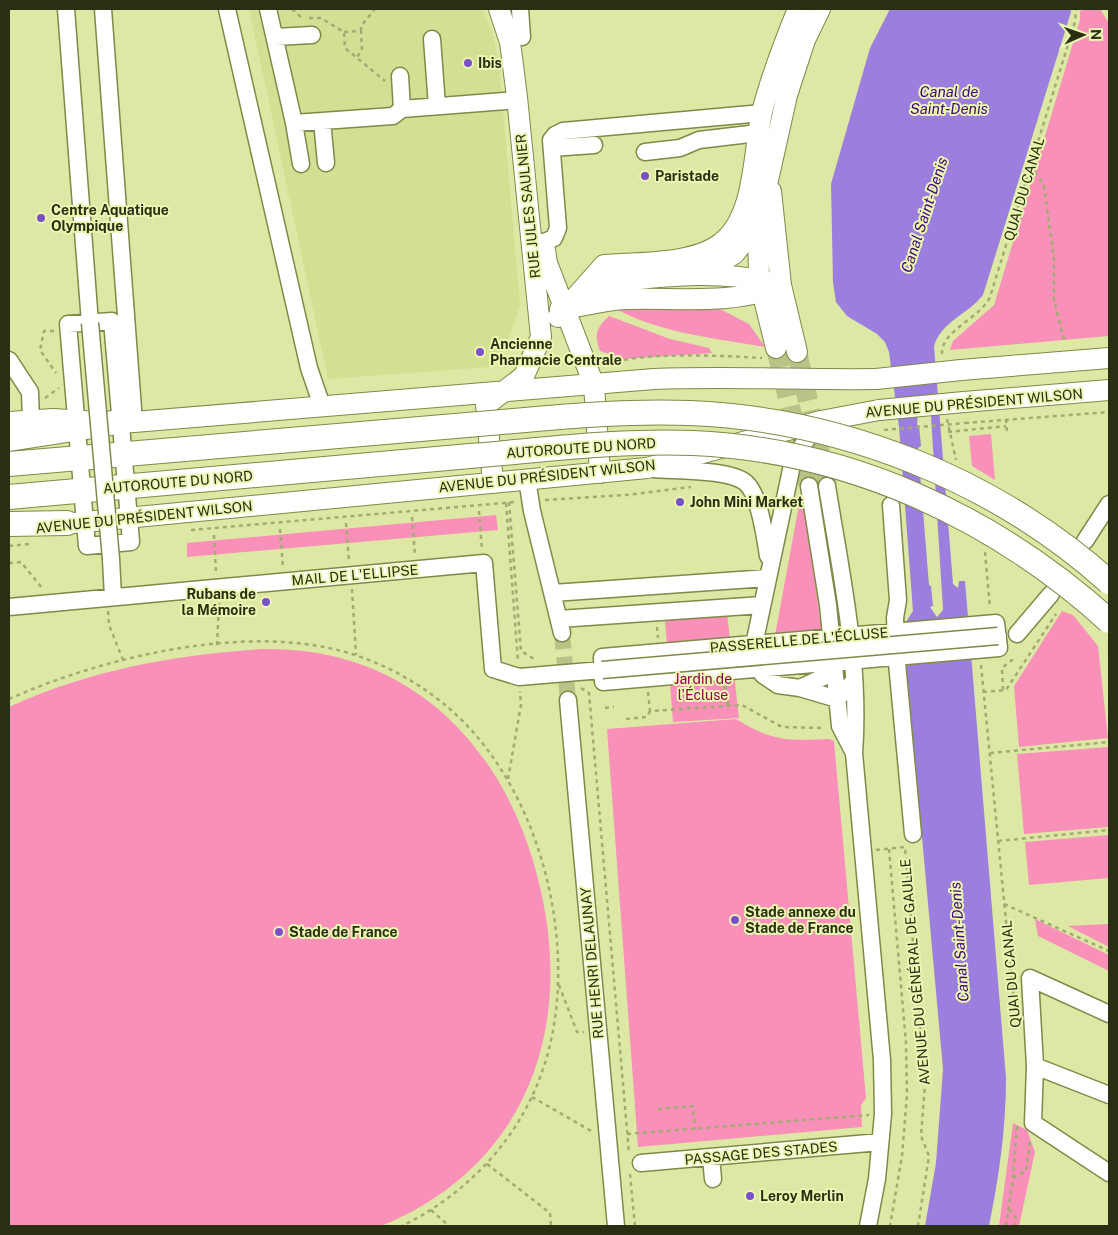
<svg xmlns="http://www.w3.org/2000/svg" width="1118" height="1235" viewBox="0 0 1118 1235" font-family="'Public Sans',sans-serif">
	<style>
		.built { fill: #d3df93 }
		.green { fill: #f990b9 }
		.water { fill: #9b7ede; fill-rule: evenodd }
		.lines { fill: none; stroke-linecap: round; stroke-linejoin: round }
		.minor-tunnel { stroke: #b9c387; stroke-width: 16; stroke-dasharray: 16 8; stroke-linecap: butt }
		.major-tunnel { stroke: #b9c387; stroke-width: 20; stroke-dasharray: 20 10; stroke-linecap: butt }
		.minor-casing { stroke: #7f8948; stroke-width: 19 }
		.major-casing { stroke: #7f8948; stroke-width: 22 }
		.highway-casing { stroke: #7f8948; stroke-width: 26 }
		.path { stroke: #a3ab74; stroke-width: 2.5; stroke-dasharray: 4 4; stroke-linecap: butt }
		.minor { stroke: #fff; stroke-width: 16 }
		.major { stroke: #fff; stroke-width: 20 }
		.highway { stroke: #fff; stroke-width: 24 }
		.minor-bridge-casing { stroke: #7f8948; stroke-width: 19; stroke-linecap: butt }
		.major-bridge-casing { stroke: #7f8948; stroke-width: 22; stroke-linecap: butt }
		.highway-bridge-casing { stroke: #7f8948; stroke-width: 26; stroke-linecap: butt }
		.path-bridge { stroke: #a3ab74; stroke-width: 2.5; stroke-dasharray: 4 4; stroke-linecap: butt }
		.minor-bridge { stroke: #fff; stroke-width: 16 }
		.major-bridge { stroke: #fff; stroke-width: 20 }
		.highway-bridge { stroke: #fff; stroke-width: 24 }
		.poi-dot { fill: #7a50c8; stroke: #eaf6b1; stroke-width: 2 }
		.labels { text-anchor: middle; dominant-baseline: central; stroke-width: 4; stroke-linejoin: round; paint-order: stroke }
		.poi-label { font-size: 14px; font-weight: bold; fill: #2a2e12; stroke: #eaf6b1; text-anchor: start }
		.street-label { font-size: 14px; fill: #2a2e12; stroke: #eaf6b1 }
		.park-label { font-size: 14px; fill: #8a004e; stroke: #eaf6b1 }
		.water-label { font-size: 15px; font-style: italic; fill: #40057e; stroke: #eaf6b1 }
	</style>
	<rect width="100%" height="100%" fill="#dde8a4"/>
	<path class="built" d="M249,9h233l9,19 8,35 21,243 -14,41 -17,20 -161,12z"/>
	<path class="green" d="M1086,9h14l9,14v313l-159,14 3,-9 41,-36 86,-285v-9z
		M690,302l30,7 29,15 16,23c-49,-9 -102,-13 -147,-37z
		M609,316l61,23 39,9 3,5 -88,6 -24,-8c-6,-16 -4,-23 9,-35z
		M991,434l4,46 -23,-14 -3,-30z
		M803,483l19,153 -48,5z
		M496,515l2,15 -311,27v-14z
		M1062,611l11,4 25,31 10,92 -89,9 -5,-61z
		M727,613l12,105 -66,4 -8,-102z
		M262,649c145,-3 242,94 276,230 38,147 -10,287 -157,347h-372v-519c80,-37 165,-52 253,-58z
		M736,719c35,22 53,22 93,20l5,2 32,357 -5,7 1,22 -224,20 -31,-418z
		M1109,747v80l-85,7 -7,-80z
		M1109,835v43l-80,7 -4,-43z
		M1035,919l74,36v16l-71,-35z
		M1109,924v23l-41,-21z
		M1013,1123l14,7 8,22 -16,74h-20z"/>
	<path class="water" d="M890,9h181v3l-88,283c-16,20 -41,26 -49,51l19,238 5,4 1,-7h6l41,497c0,50 -7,99 -17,148h-64l11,-63 7,-94 -40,-442 10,-16 -14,-184 -10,-75 -4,-10 -8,-8 -30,-18 -11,-14 -3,-20 -2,-98 39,-136zM919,401h6l6,15 12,194 -6,7 -7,-10 3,-1 -2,-20 -2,-1 -11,-137 3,-2 -2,-21h-2z"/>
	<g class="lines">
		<path class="minor-tunnel" d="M562,633l6,67"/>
		<path class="major-tunnel" d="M776,348l33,138
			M797,352l30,134"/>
		<defs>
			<path id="minor" d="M66,9l24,314
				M103,9l31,413
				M227,9l82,359 13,38
				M268,9l26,114 99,-7 9,-7 116,-9
				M520,9l2,28
				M275,37l37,-2
				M432,39l5,67
				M400,76l2,33
				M322,121l4,42
				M294,123l7,41
				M552,148l42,-3
				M645,152l35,-4 19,-8 59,-7
				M544,242l10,-4 4,-10 -7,-88 4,-5 8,-4 199,-18
				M112,321l19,221 -44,4 -19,-222z
				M9,360l21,32 1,29
				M819,423l-20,27 -7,15 -41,194 12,16 15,10 22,3 37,11 16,-17
				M653,469c23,2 77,0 93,14 14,12 19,55 22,73
				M527,479l5,32 30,122
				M809,486l19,119 12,121 14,27
				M827,486c14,88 34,178 27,267l28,307 1,54 -6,65 -9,47
				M891,505l7,95 -3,18 2,45 16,171
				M1085,541l24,-37
				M111,559l2,38
				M553,593l215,-15
				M9,607l475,-44 9,106 26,8 83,-7
				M559,619l203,-14
				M996,623l3,25 -396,34 -1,-25z
				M1017,634l34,-40
				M800,688l34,-16
				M568,700l48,526
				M1109,1014l-79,-36 5,88 -2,57 76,50
				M1035,1066l74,29
				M711,1157l2,22
				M641,1163l239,-21"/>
			<path id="major" d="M771,191l10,94 16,67
				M544,244l3,19 47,122 6,88
				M702,274l32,-20 24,-29
				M587,284c60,-5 125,-17 185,-1
				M560,309c22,-2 43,-9 65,-10 51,-2 108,7 156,-14
				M558,317l46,-52c34,-3 89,0 117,-22 35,-26 32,-92 41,-131 9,-35 22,-69 36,-103
				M776,348l-17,-69 -1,-54 29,-130 18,-55 15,-31
				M961,370l148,-12
				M964,402l145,-12
				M9,422l44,-3 59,4 22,-1 520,-43c74,-3 148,1 222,0
				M493,483l-7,-78 38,-29 17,-39 -24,-240 -7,-55 -11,-33
				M53,525l594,-57 174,-47 58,-11"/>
			<path id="highway" d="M9,439l103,-16
				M9,464l458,-39
				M9,497l461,-41
				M9,524l58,-1"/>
		</defs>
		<use href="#minor" class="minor-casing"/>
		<use href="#major" class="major-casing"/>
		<use href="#highway" class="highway-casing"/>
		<path class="path" d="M292,9l11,10
			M309,18h12l23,14 1,16 40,33
			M361,31v-5l14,-17
			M344,32l17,-1 1,19 -5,7
			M1031,165l13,21 10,73v41l11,43
			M54,331h-10l-4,19 16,23
			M942,354c-1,-24 38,-35 48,-57l85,-275 1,-13
			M609,365c24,-14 122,-9 153,-7
			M45,398l14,-10
			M947,419l9,41
			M1006,419l1,13
			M965,423l144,-11
			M948,432l58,-6
			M545,500l81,-5 65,-8
			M509,502l12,149 15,9
			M506,503l12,158
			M479,511l3,39
			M412,517l3,38
			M346,523l3,38
			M280,529l3,39
			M191,530l324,-28
			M214,535l2,38
			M9,546l20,-2
			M985,552l5,56
			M9,563l12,-1 21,26
			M352,589l4,66
			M108,611l1,14 14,35
			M657,627l1,11
			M217,645l2,-42
			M1109,646v5
			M981,665l34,348
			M724,686l3,5 1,15
			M581,688l8,5 40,460
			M1003,690l-1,-22 14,-11
			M648,692l2,19 92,-6 40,22 43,1
			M983,692l23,-2 50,-76
			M9,699c97,-43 243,-78 346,-44 48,16 92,45 124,84 72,86 102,235 60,341 -25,65 -76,116 -137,146
			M605,708l9,-1
			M626,719l21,-2 3,-6
			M990,753l119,-11
			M508,779l13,-74 -1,-14
			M998,841l111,-11
			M889,849l17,194 1,52 -5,61 -12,70
			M876,850l29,-3 20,237 -4,52 8,20 -11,70
			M1004,904l105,47
			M559,985l18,47h7
			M532,1097l61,35
			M658,1109l35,-3 2,23
			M627,1134l242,-19
			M487,1164l63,49 1,13
			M630,1174l5,52
			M1013,1178l13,-7 4,-31
			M1009,1209l7,9 -1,8
			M431,1210l18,16
			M1006,1226l7,-48 4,-52"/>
		<use href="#minor" class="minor"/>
		<use href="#major" class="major"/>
		<use href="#highway" class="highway"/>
		<defs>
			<path id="minor-bridge" d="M90,323l21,236
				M602,670l396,-34"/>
			<path id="major-bridge" d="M876,379l85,-9
				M879,410l85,-8"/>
			<path id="highway-bridge" d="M467,425c74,-6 149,-15 223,-12 153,6 305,67 419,169
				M470,456c74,-6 149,-16 223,-13 157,7 301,74 416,178"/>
		</defs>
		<use href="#minor-bridge" class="minor-bridge-casing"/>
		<use href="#major-bridge" class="major-bridge-casing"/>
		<use href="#highway-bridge" class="highway-bridge-casing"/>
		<path class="path-bridge" d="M884,430l81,-7"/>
		<use href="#minor-bridge" class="minor-bridge"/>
		<use href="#major-bridge" class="major-bridge"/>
		<use href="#highway-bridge" class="highway-bridge"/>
	</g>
	<g class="poi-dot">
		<circle cx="468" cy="63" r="5"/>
		<circle cx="645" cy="176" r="5"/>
		<circle cx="41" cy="218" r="5"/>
		<circle cx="480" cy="352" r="5"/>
		<circle cx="680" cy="502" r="5"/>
		<circle cx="266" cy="602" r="5"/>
		<circle cx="735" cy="920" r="5"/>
		<circle cx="279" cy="932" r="5"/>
		<circle cx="750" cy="1196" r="5"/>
	</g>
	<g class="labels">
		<g class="poi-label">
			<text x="478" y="63">Ibis</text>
			<text x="655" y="176">Paristade</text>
			<text x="51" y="210">Centre Aquatique<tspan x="51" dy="16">Olympique</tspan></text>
			<text x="490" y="344">Ancienne<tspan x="490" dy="16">Pharmacie Centrale</tspan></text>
			<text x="690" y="502">John Mini Market</text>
			<text x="256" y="594" text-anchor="end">Rubans de<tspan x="256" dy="16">la Mémoire</tspan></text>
			<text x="745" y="912">Stade annexe du<tspan x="745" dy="16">Stade de France</tspan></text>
			<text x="289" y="932">Stade de France</text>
			<text x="760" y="1196">Leroy Merlin</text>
		</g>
		<g class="street-label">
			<text transform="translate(1024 189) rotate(-73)">QUAI DU CANAL</text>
			<text transform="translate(528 206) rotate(-96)">RUE JULES SAULNIER</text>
			<text transform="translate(974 403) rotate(-5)">AVENUE DU PRÉSIDENT WILSON</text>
			<text transform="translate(581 448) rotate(-4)">AUTOROUTE DU NORD</text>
			<text transform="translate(547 476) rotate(-6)">AVENUE DU PRÉSIDENT WILSON</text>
			<text transform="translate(178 482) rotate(-5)">AUTOROUTE DU NORD</text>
			<text transform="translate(144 517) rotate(-6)">AVENUE DU PRÉSIDENT WILSON</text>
			<text transform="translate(355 575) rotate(-5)">MAIL DE L'ELLIPSE</text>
			<text transform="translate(799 640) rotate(-5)">PASSERELLE DE L'ÉCLUSE</text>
			<text transform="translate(592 963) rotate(-95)">RUE HENRI DELAUNAY</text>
			<text transform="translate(915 972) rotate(-95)">AVENUE DU GÉNÉRAL DE GAULLE</text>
			<text transform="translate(1011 974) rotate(-95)">QUAI DU CANAL</text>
			<text transform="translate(761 1153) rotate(-5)">PASSAGE DES STADES</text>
		</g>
		<g class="park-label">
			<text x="703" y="679">Jardin de<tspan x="703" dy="16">l'Écluse</tspan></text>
		</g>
		<g class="water-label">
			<text x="949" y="91">Canal de<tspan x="949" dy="17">Saint-Denis</tspan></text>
			<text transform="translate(924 215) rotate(-72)">Canal Saint-Denis</text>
			<text transform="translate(959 942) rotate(-94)">Canal Saint-Denis</text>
		</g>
	</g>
	<rect width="1118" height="1235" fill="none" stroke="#2a2e12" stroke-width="20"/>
	<g transform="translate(1083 35) rotate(88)" stroke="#eaf6b1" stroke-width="4" paint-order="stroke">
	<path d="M0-4L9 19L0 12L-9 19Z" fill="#2a2e12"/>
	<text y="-8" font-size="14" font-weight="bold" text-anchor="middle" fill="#2a2e12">N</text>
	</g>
</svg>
